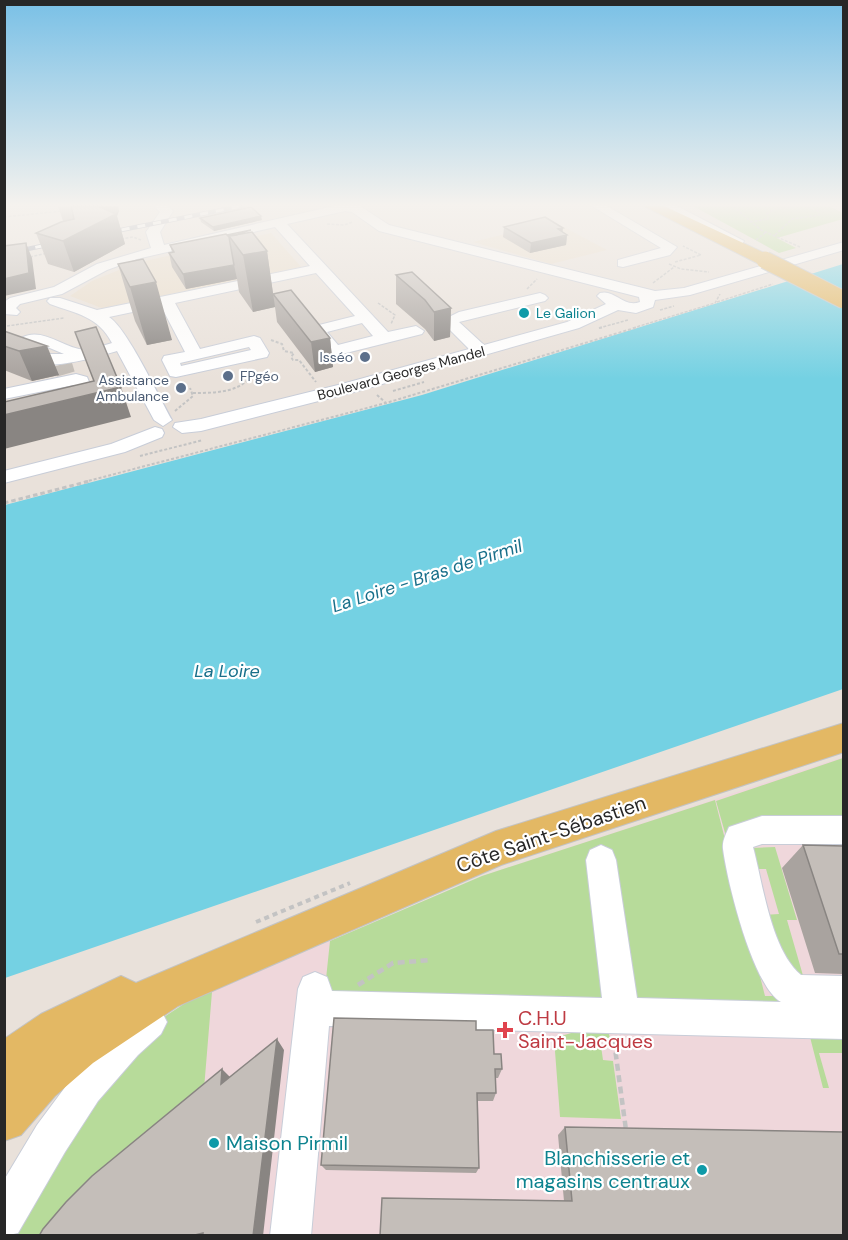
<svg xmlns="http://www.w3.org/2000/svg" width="848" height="1240" viewBox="0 0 848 1240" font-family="'DM Sans',sans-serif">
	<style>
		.education { fill: #e9dcca }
		.medical { fill: #efd7db }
		.green { fill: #b7db9a }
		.water { fill: #74d1e3 }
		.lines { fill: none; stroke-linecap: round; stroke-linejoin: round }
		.minor-tunnel { stroke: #c2bcb6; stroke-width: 18; stroke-dasharray: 18 9; stroke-linecap: butt }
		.minor-casing { stroke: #c8cdd8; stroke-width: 2 }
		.major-casing { stroke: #c3c3c3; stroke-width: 2 }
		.path-far4 { stroke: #c3c3c3; stroke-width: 1.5; stroke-dasharray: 3 1.5; stroke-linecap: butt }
		.path-far3 { stroke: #c3c3c3; stroke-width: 2; stroke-dasharray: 3 2; stroke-linecap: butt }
		.path-far2 { stroke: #c3c3c3; stroke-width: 3; stroke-dasharray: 4.5 3; stroke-linecap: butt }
		.path-far1 { stroke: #c3c3c3; stroke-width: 4; stroke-dasharray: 5 4; stroke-linecap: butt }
		.path { stroke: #c3c3c3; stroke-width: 4.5; stroke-dasharray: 7 4.5; stroke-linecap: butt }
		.minor { fill: #fff; fill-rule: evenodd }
		.major { fill: #e3b864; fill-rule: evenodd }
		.rail-casing { stroke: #9da2b0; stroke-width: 4.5 }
		.rail { stroke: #fff; stroke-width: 3; stroke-dasharray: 8; stroke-linecap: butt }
		.major-bridge-casing { stroke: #c3c3c3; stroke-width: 19; stroke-linecap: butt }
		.major-bridge { stroke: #e3b864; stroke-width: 17 }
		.wall { fill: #a9a39f }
		.shaded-wall { fill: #898582 }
		.building { fill: #c4beb9; stroke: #898582; stroke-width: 1.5 }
		.culture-dot { fill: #0f9aa8; stroke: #fff; stroke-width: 2 }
		.service-dot { fill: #5c6f8a; stroke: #fff; stroke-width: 2 }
		.health-dot { fill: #e0444e; stroke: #fff; stroke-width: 2 }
		.labels { text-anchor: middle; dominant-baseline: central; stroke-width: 4.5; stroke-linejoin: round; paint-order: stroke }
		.far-culture-label { font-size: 14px; fill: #0d838f; stroke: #fff; text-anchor: start }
		.far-service-label { font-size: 14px; fill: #4e5e75; stroke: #fff; text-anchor: end }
		.far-street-label { font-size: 14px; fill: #272727; stroke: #fff }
		.water-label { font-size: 18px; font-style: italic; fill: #186f8a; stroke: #fff }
		.near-street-label { font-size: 20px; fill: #272727; stroke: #fff }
		.near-health-label { font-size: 20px; fill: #be3a42; stroke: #fff; text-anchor: start }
		.near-culture-label { font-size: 20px; fill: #0d838f; stroke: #fff; text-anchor: start }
	</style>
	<rect width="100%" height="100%" fill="#e9e1da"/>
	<path class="education" d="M554,222l53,28 -56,14 -78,-22z
		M271,233l32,36 -196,41 -37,-14 22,-15 44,-18z"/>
	<path class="medical" d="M843,757v478l-826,1 102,-168 94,-77 269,-115z"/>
	<path class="green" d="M693,206l138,1 12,6v6l-66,19 19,10 -17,5z
		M843,758v64l-116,18 -11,-39z
		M715,800l50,196h21l5,11 -467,-9 6,-57 152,-65z
		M775,847l22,73h-10l19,66 -5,-1 -38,-70 16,-1 -13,-45h-14l-1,-21z
		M212,992l-9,109 -144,134h-54l9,-22 144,-192 32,-21z
		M592,1027l10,1 7,6 1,5h-10l3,21 10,1 8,58 -61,-2 -6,-79z
		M843,1032v21h-24l10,35h-6l-13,-51z"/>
	<path class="water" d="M843,264v425l-838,289v-473l417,-110z"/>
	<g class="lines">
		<path class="minor-tunnel" d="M63,364l3,10"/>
		<defs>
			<path id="minor" d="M154,206h14l5,5 -13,21 4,13 170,-39h26l29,19 266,66 29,-3 160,-46v8l-154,45 -35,5 -2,7 -17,6 -18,-3 -39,18 -225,64 -153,39 -19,2 -9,-6 2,-4 26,-4 141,-35 127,-35 -28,-28 18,-9 81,-19 5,2 3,3 -3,3 -86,21 25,23 83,-23 39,-18 -9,-8 3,-3c15,-4 23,15 40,9l-1,-5 -260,-66 -27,-19 -7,-1 -58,13 101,108 28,-6 8,5 -2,3 -88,22 -6,-1 -19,-25 2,-3 44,-11 -39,-43 -141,30 25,46 54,-13 6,2 9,15 -2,4 -91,20 -6,-1 -8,-16 2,-4 21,-4 -24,-46 -52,11c18,11 50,80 63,103l-9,6 -9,-6 -37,-69c-28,8 -85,27 -107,-2 23,-32 50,-1 74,1 8,0 20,-5 28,-7 -14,-27 -35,-29 -62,-39l-3,-3 3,-3h10l37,12 213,-44 -35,-39 -138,32 -30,11 -45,24 -42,10 -4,4 4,4 -3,3 -13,-1v-12l6,-4 44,-11 43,-23 54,-16 -5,-16 14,-20zM362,323l11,13 -35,9 -11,-13zM34,345l11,1 19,8h-22l-14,-6zM249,347l2,3 -70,16 -1,-3z
				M592,206h15l70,41 -7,8 -47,12 -5,-1v-6l43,-12z
				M662,206h15l67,35 -2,3h-10z
				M76,374l11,3 11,26 -12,12 -6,1 -9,-5 9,-9 -6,-17 -70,14v-10z
				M155,427l7,2 2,4 -2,4 -37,15 -121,31v-12l107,-27z
				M762,816h82v28h-82l-9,3c10,37 18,103 48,128l43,1v63l-515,-13 -18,210h-41l28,-247 5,-12 12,-5 12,5 5,14 270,7 -16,-138 4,-10 11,-5 11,5 4,10 21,138 144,4c-28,-15 -54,-121 -58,-153 -1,-8 3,-15 6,-22z
				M149,1004l12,6 6,12 -6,12 -23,21 -40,46 -33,51 -47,81 -14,3v-56l33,-55 55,-74 45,-41z"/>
			<path id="major" d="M644,206h20l107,50 3,4 -3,4h-12z
				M844,723v29l-343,113 -323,141 -85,57 -38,33 -34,39 -17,6v-102l37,-25 80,-38 15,7 360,-152z"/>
		</defs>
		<use href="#minor" class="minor-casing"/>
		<use href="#major" class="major-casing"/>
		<path class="path-far4" d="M733,206l28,24 39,17
			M4,217l59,-6
			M750,222l18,-3 -1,-5 7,-5 24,-3
			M327,224l17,1 9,-3
			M775,235l17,-16 27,-4 -1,-4 -12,-5
			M121,239l12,-2 8,3
			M756,240l10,-8
			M30,257l17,-4
			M675,262l26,-7 -18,-9
			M669,264l12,5 28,3
			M653,283l21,-16
			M527,289l10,-10
			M717,302l56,-18
			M378,303l17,12 -4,9
			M660,310l14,-4
			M7,326l57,-8
			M599,328l29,-8
			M633,328l82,-25 5,-9"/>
		<path class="path-far3" d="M599,328l5,-1
			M271,340l11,4 2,7 10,2 -3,4 2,3h6l17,22
			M393,391l31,-9
			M193,393c20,0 43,0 57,-15l-3,-4
			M377,395l9,8
			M175,411l18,-15 -3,-8
			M140,456l63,-16
			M84,482l302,-79 252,-76"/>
		<path class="path-far2" d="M4,503l86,-22"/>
		<path class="path-far1" d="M256,922l94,-39"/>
		<path class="path" d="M358,985l35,-22 38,-3
			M614,1041l12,89"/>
		<use href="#minor" class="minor"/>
		<use href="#major" class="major"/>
		<defs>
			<path id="rail" d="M106,233l136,-27
				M4,254l52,-11"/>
		</defs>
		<use href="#rail" class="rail-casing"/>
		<use href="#rail" class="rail"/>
		<defs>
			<path id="major-bridge" d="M765,260l79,40"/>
		</defs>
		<use href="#major-bridge" class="major-bridge-casing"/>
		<use href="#major-bridge" class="major-bridge"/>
	</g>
	<path class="wall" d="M58,206h60l1,5 -2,5 8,28 -51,28 -26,-8 -12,-31 27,-12z
		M200,218l62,2 -48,11 -13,-9z
		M504,227l58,6 5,2 -1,10 -36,8 -27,-16z
		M252,232l15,19 6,43 57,44 3,29 -18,5 -38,-50 -2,-15 -22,5 -14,-20 -2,-13 -51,10 -14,-22 -3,-14 3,-1 -2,-7z
		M118,264l54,76 -25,5 -12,-24z
		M396,275l55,33 -1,29 -16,4 -9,-12 -29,-25z
		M4,331l55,44 -27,6 -28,-11z
		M803,845l40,1v128l-28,-1 -33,-105z
		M476,1030l18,24 8,15 -4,9h-3l1,15 -3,8h-15l1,67 -3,5 -150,-3 -5,-5z
		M565,1127l278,109 -279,-35 -6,-66z"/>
	<path class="shaded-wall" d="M101,206h17l1,5 -2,5 8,28 -51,28 -11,-31z
		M261,216l1,4 -48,11 -1,-4z
		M563,228l-1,9 5,-2 -1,10 -36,8 1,-10 27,-14z
		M26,243l6,15 4,31 -32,7v-17z
		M267,251l8,56 -22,5 -10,-57z
		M234,265l3,14 -51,10 -3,-15z
		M156,282l16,58 -25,5 -17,-58z
		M451,308l-1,29 -16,4v-29z
		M330,338l3,29 -18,5 -4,-30z
		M47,346l12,29 -27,6 -13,-30z
		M121,387l10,30 -127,32v-34z
		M277,1039l7,11 -21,186h-10z
		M222,1069l10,10 -11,5z"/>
	<path class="building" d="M71,206h30l-1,1 16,7 -53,27 -27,-8 25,-11 13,-3z
		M251,207l10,9 -48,11 -13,-9z
		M545,217l18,11 -5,1 9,6 -36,8 -27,-16z
		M251,230l-11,3 -3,2 -8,1v1l-2,-2z
		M252,232l15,19 -24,4 -14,-19z
		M226,234l3,3 5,28 -51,9 -14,-21 5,-1 -4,-7z
		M26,243l3,30 -25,6v-33z
		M143,259l13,23 -26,5 -12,-23z
		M412,272l39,36 -17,4 -9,-12 -29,-25z
		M291,290l39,48 -19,4 -38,-48z
		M96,327l25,60 -117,28v-13l90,-21 -19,-49z
		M4,331l43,15 -28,5 -15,-5z
		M803,845l40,1v108h-4z
		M334,1018l142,3v9h17l1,24h7l1,15h-7l1,24h-19l2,75 -158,-3z
		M277,1039l-24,197h-50v-3l-12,3h-152l4,-7 23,-27 26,-26 130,-107 -1,15z
		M565,1127l278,5v104h-463l2,-38 190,3z"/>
	<linearGradient id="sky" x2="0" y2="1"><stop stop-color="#79c0e6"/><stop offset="0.54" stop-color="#f5f2ee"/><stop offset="1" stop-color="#f5f2ee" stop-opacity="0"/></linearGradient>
	<rect width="848" height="379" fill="url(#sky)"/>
	<g class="culture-dot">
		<circle cx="524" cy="313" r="6"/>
		<circle cx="214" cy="1143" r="6"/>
		<circle cx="702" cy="1170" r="6"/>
	</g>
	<g class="service-dot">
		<circle cx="365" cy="357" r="6"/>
		<circle cx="228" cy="376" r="6"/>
		<circle cx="181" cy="388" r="6"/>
	</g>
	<path class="health-dot" d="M502 1021h6v6h6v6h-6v6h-6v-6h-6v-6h6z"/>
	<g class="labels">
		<g class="far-culture-label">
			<text x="536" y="313">Le Galion</text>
		</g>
		<g class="far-service-label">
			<text x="353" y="357">Isséo</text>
			<text x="240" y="376" text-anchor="start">FPgéo</text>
			<text x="169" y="380">Assistance<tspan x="169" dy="16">Ambulance</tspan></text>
		</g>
		<g class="far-street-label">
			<text transform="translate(401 373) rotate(-15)">Boulevard Georges Mandel</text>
		</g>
		<g class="water-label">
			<text transform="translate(427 576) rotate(-18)">La Loire - Bras de Pirmil</text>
			<text x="227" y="671">La Loire</text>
		</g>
		<g class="near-street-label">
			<text transform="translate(551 834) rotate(-19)">Côte Saint-Sébastien</text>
		</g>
		<g class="near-health-label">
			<text x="518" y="1018">C.H.U<tspan x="518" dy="23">Saint-Jacques</tspan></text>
		</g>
		<g class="near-culture-label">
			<text x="226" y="1143">Maison Pirmil</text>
			<text x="690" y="1158" text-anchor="end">Blanchisserie et<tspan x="690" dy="23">magasins centraux</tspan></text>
		</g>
	</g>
	<rect width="848" height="1240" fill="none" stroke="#272727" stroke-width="12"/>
</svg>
